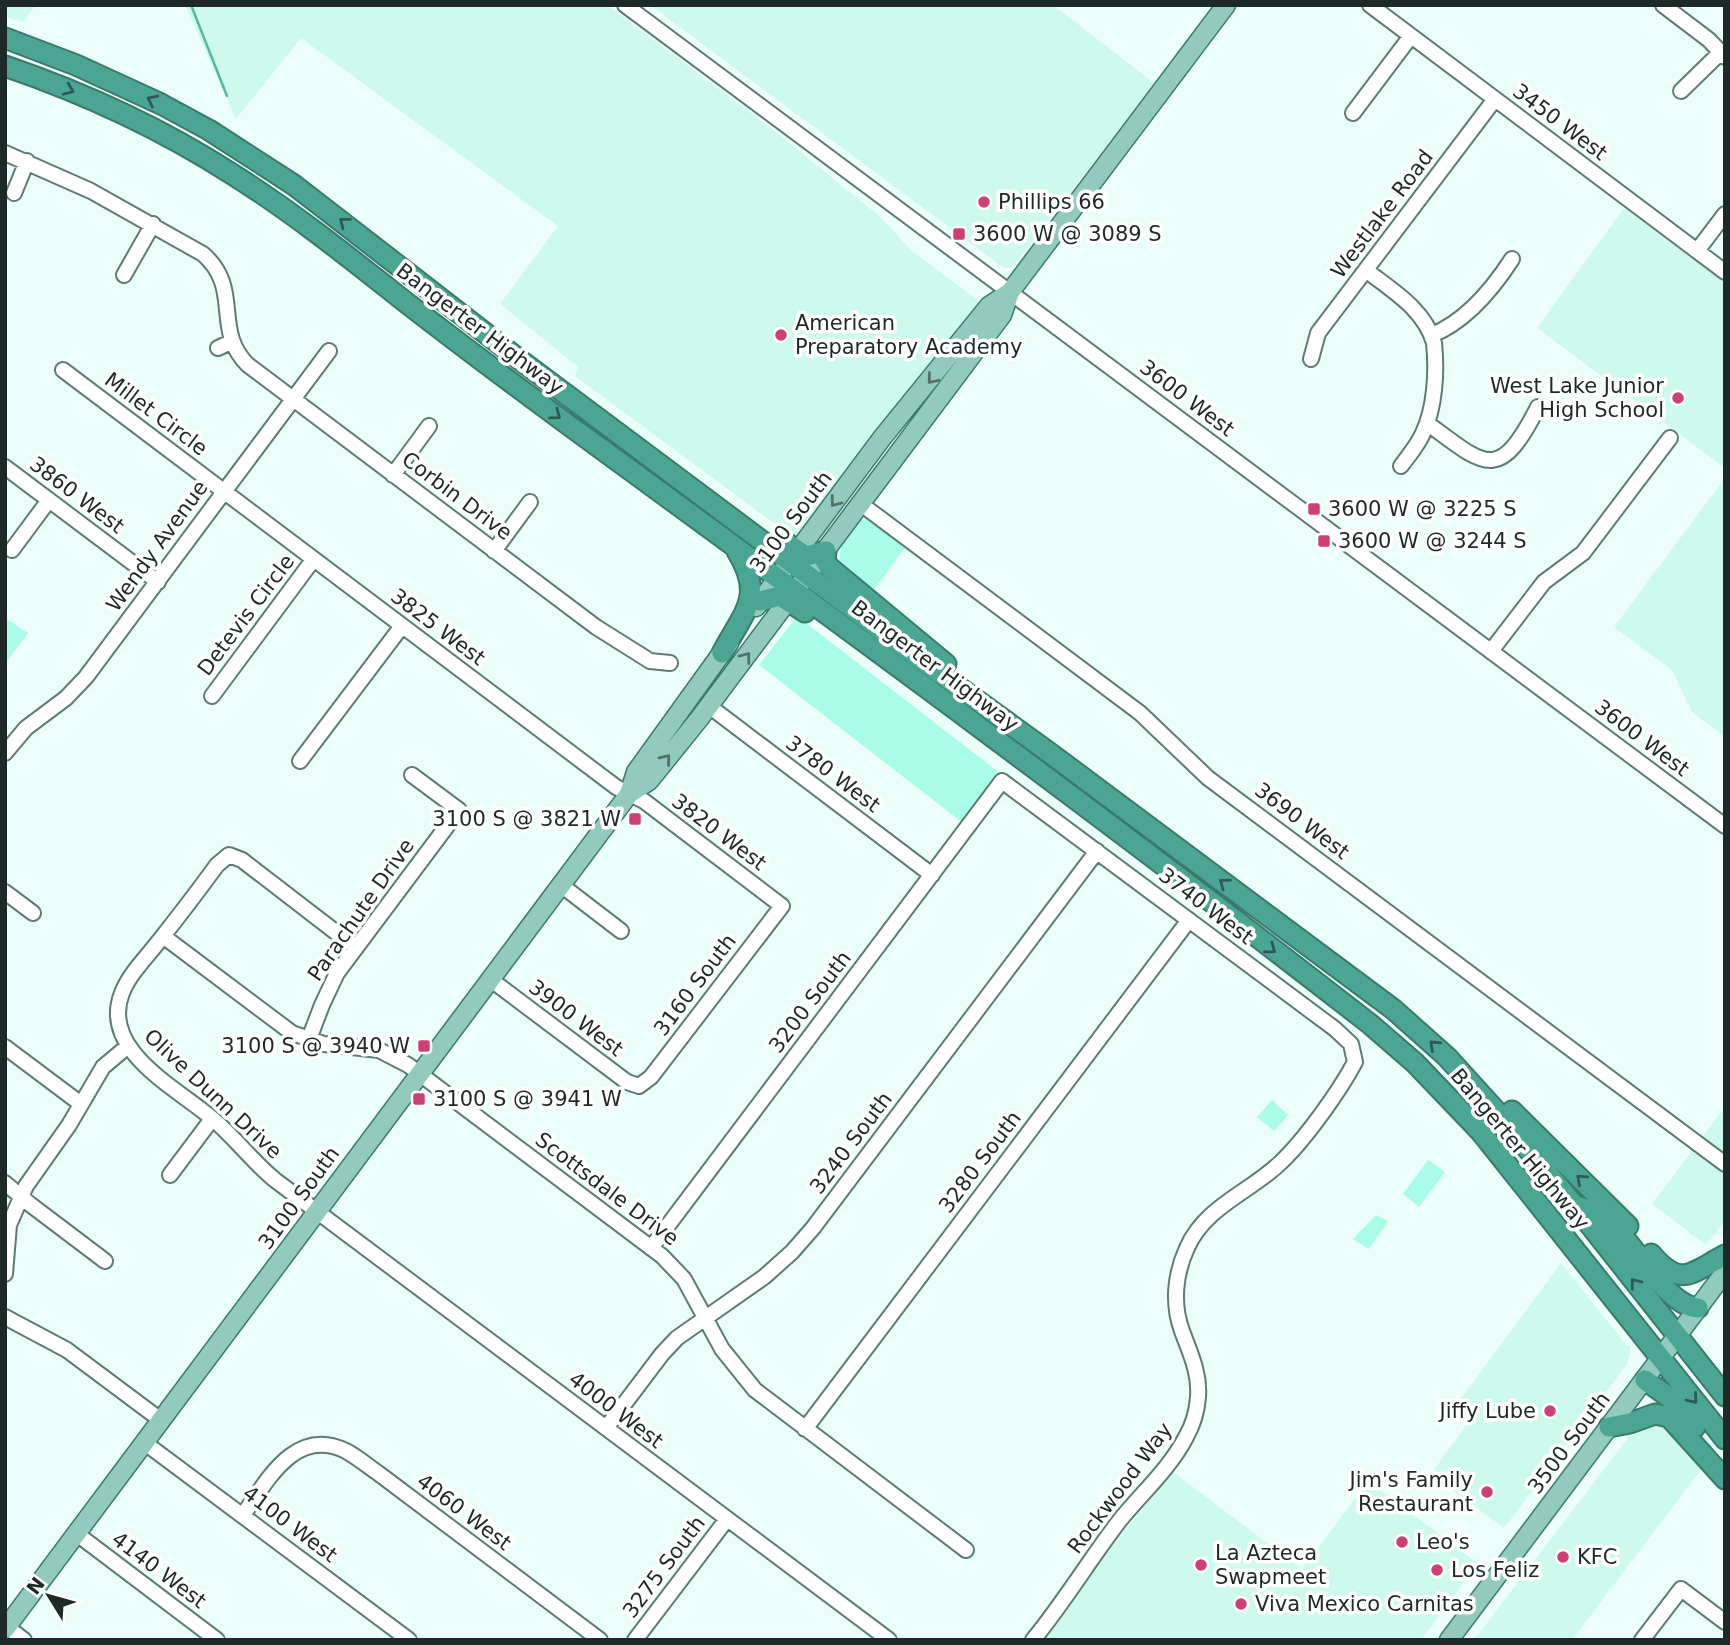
<svg xmlns="http://www.w3.org/2000/svg" width="1730" height="1645" viewBox="0 0 1730 1645" font-family="'DejaVu Sans',sans-serif">
	<style>
		.built { fill: #cef9ed }
		.green { fill: #a9fce8 }
		.lines { fill: none; stroke-linecap: round; stroke-linejoin: round }
		.stream { stroke: #56b7a2; stroke-width: 2.5 }
		.minor-casing { stroke: #5e7c74; stroke-width: 18 }
		.major-casing { stroke: #3a7a6c; stroke-width: 21 }
		.highway-casing { stroke: #3a7a6c; stroke-width: 23 }
		.minor { stroke: #fff; stroke-width: 14 }
		.major { stroke: #92cabe; stroke-width: 18 }
		.highway { stroke: #4aa692; stroke-width: 19 }
		.oneway { stroke: #2e5b51 }
		.oneway2 { stroke: #51716a }
		.poi-dot { fill: #cc4075; stroke: #fff; stroke-width: 2.5 }
		.labels { text-anchor: middle; dominant-baseline: central; stroke-width: 7; stroke-linejoin: round; paint-order: stroke }
		.street-label { font-size: 21px; fill: #1c2926; stroke: #fff }
		.poi-label { font-size: 21px; fill: #1c2926; stroke: #fff; text-anchor: start }
	</style>
	<rect width="100%" height="100%" fill="#ebfef9"/>
	<path class="built" d="M5,5h31l-13,17 -18,-5z
		M185,5h422l160,120 112,91 34,36 69,51 -45,62 -65,68 -77,106 -220,-163 3,-9 -78,-63 58,-78 -257,-188 -65,81z
		M650,5h403l101,78 -139,181 -5,4h-6z
		M1624,208l101,75v185l-188,-140z
		M1725,478v259l-33,-25 -20,-42 -58,-43z
		M1725,1107v114l-19,24 -54,-41z
		M1561,1263l66,83 3,-1v9l-3,10 -123,164 -73,-54 39,-54 -16,-12z
		M1672,1380l43,71 -143,189h-98z
		M1173,1472l129,97 66,-88 110,82 -57,77h-377l83,-113z"/>
	<path class="green" d="M866,519l39,29 -32,43 -34,-25 2,-22 17,-24z
		M5,618l23,15 -23,31z
		M795,619l7,1 199,154 -38,49 -204,-158z
		M1272,1100l16,15 -14,16 -17,-14z
		M1428,1160l17,12 -26,35 -16,-13z
		M1376,1215l12,6 -19,28 -16,-10z"/>
	<g class="lines">
		<path class="stream" d="M191,5l36,91"/>
		<defs>
			<path id="minor" d="M625,5l1100,821
				M1370,5l355,267
				M1663,5l46,35 16,17
				M1681,91l40,-39
				M1353,113l58,-77
				M5,153l86,38 112,63c40,35 9,76 45,111l348,262 54,34 20,2
				M14,193l13,-32
				M1697,251l28,-37
				M1367,271c26,20 58,39 67,72 3,28 1,65 -11,90 -5,12 -14,22 -22,33
				M124,275l29,-51
				M1432,335c34,-14 60,-45 80,-76
				M218,348l13,-6
				M1311,359l7,-26 177,-234
				M63,370l553,417 28,14 138,105 -131,171 -12,9 -12,-4 -137,-103
				M1427,423c58,43 72,61 111,-16
				M5,467l153,115
				M393,475l36,-49
				M861,504l279,209 68,65 517,386
				M12,550l37,-50
				M494,551l36,-49
				M1491,651l53,-69 39,-29 87,-115
				M212,696l101,-136
				M709,706l223,169
				M5,753l21,-25 40,-30 20,-21 243,-326
				M300,761l102,-135
				M561,885l60,46
				M5,892l28,21
				M163,936l129,97 32,11 55,6 29,15 254,191 22,23 38,70 33,41 211,160
				M355,947l-113,-87 -13,-5 -12,10c-19,26 -38,51 -58,76 -12,16 -30,33 -37,52 -23,58 57,96 92,127 22,19 39,42 61,60l614,460
				M309,1039l13,-34 15,-32 122,-163 -47,-35
				M5,1047l76,57
				M170,1175l42,-56
				M5,1183l26,22 74,56
				M651,1248l351,-467 333,248 16,15 4,18c-16,30 -51,79 -76,102 -31,29 -74,43 -92,84 -12,26 -15,56 -5,83 8,22 18,42 16,66 -1,14 -5,28 -12,40 -16,31 -44,56 -66,83 -30,39 -55,81 -87,120
				M5,1274l4,-49 17,-39 43,-61 34,-58 25,-21
				M5,1317l62,33 95,71
				M606,1428l56,-74 15,-16 87,-61 28,-25 21,-24 284,-377
				M805,1429l384,-509
				M145,1443l264,197
				M243,1515c24,-34 52,-89 103,-64 11,6 22,15 32,22l222,167
				M77,1534l140,106
				M7,1627l17,13
				M635,1640l92,-121
				M1642,1640l39,-51 44,33"/>
			<path id="major" d="M756,607l126,-169 107,-132 21,-14
				M629,794l7,-22 93,-129
				M5,1629l624,-835 20,-13 50,-62 303,-404 8,-23 216,-287
				M1449,1640l276,-368"/>
			<path id="highway" d="M5,38l71,27 85,39 48,26 85,55 226,175 397,297 130,94 346,258 54,48 49,54 79,95 150,190
				M5,66c79,27 157,63 227,108 62,39 119,85 176,130 62,48 125,95 188,141 260,190 520,381 774,579l45,39 66,69 244,307
				M783,541l23,15 20,-5 -1,10 4,6 117,97
				M760,601l20,-5 25,16
				M722,653c22,-42 43,-56 15,-102
				M1512,1111l116,115
				M1574,1205c12,4 24,8 35,16 24,21 57,85 89,87
				M1651,1254c30,35 40,19 74,1
				M1645,1380l25,18 25,29
				M1609,1427l21,-4 25,-9 14,3 56,62"/>
		</defs>
		<use href="#minor" class="minor-casing"/>
		<use href="#major" class="major-casing"/>
		<use href="#highway" class="highway-casing"/>
		<use href="#minor" class="minor"/>
		<use href="#major" class="major"/>
		<use href="#highway" class="highway"/>
	</g>
	<defs><path id="oneway-chevron" d="M-2-3.5L2.5 0L-2 3.5" fill="none" stroke-width="1.6" stroke-linecap="round" stroke-linejoin="round" transform="scale(1.75)"/></defs>
	<g class="oneway">
		<use href="#oneway-chevron" transform="translate(69 90) rotate(23)"/>
		<use href="#oneway-chevron" transform="translate(152 100) rotate(-154)"/>
		<use href="#oneway-chevron" transform="translate(344 222) rotate(-142)"/>
		<use href="#oneway-chevron" transform="translate(556 415) rotate(37)"/>
		<use href="#oneway-chevron" transform="translate(1224 883) rotate(-143)"/>
		<use href="#oneway-chevron" transform="translate(1271 949) rotate(37)"/>
		<use href="#oneway-chevron" transform="translate(1434 1045) rotate(-137)"/>
		<use href="#oneway-chevron" transform="translate(1581 1179) rotate(-138)"/>
		<use href="#oneway-chevron" transform="translate(1635 1283) rotate(-128)"/>
		<use href="#oneway-chevron" transform="translate(1693 1399) rotate(51)"/>
	</g>
	<g class="oneway2">
		<use href="#oneway-chevron" transform="translate(932 379) rotate(130)"/>
		<use href="#oneway-chevron" transform="translate(835 502) rotate(127)"/>
		<use href="#oneway-chevron" transform="translate(746 657) rotate(-53)"/>
		<use href="#oneway-chevron" transform="translate(666 759) rotate(-51)"/>
	</g>
	<g class="poi-dot">
		<circle cx="984" cy="202" r="7"/>
		<rect x="952" y="227" width="14" height="14" rx="3.5"/>
		<circle cx="781" cy="335" r="7"/>
		<circle cx="1678" cy="398" r="7"/>
		<rect x="1307" y="502" width="14" height="14" rx="3.5"/>
		<rect x="1317" y="534" width="14" height="14" rx="3.5"/>
		<rect x="628" y="812" width="14" height="14" rx="3.5"/>
		<rect x="417" y="1039" width="14" height="14" rx="3.5"/>
		<rect x="412" y="1092" width="14" height="14" rx="3.5"/>
		<circle cx="1550" cy="1411" r="7"/>
		<circle cx="1487" cy="1492" r="7"/>
		<circle cx="1402" cy="1542" r="7"/>
		<circle cx="1563" cy="1557" r="7"/>
		<circle cx="1201" cy="1565" r="7"/>
		<circle cx="1437" cy="1570" r="7"/>
		<circle cx="1241" cy="1604" r="7"/>
	</g>
	<g class="labels">
		<g class="street-label">
			<text transform="translate(1560 122) rotate(37)">3450 West</text>
			<text transform="translate(1382 214) rotate(-53)">Westlake Road</text>
			<text transform="translate(480 329) rotate(37)">Bangerter Highway</text>
			<text transform="translate(1187 398) rotate(37)">3600 West</text>
			<text transform="translate(156 414) rotate(37)">Millet Circle</text>
			<text transform="translate(77 495) rotate(37)">3860 West</text>
			<text transform="translate(457 496) rotate(37)">Corbin Drive</text>
			<text transform="translate(791 522) rotate(-53)">3100 South</text>
			<text transform="translate(157 546) rotate(-54)">Wendy Avenue</text>
			<text transform="translate(246 615) rotate(-53)">Detevis Circle</text>
			<text transform="translate(438 627) rotate(37)">3825 West</text>
			<text transform="translate(935 666) rotate(37)">Bangerter Highway</text>
			<text transform="translate(1642 738) rotate(37)">3600 West</text>
			<text transform="translate(833 774) rotate(37)">3780 West</text>
			<text transform="translate(1302 821) rotate(37)">3690 West</text>
			<text transform="translate(719 832) rotate(37)">3820 West</text>
			<text transform="translate(1206 906) rotate(37)">3740 West</text>
			<text transform="translate(361 910) rotate(-55)">Parachute Drive</text>
			<text transform="translate(695 985) rotate(-53)">3160 South</text>
			<text transform="translate(810 1002) rotate(-53)">3200 South</text>
			<text transform="translate(576 1018) rotate(37)">3900 West</text>
			<text transform="translate(213 1094) rotate(43)">Olive Dunn Drive</text>
			<text transform="translate(851 1143) rotate(-53)">3240 South</text>
			<text transform="translate(1520 1149) rotate(50)">Bangerter Highway</text>
			<text transform="translate(980 1162) rotate(-53)">3280 South</text>
			<text transform="translate(607 1189) rotate(37)">Scottsdale Drive</text>
			<text transform="translate(299 1198) rotate(-54)">3100 South</text>
			<text transform="translate(616 1410) rotate(37)">4000 West</text>
			<text transform="translate(1569 1443) rotate(-53)">3500 South</text>
			<text transform="translate(1120 1488) rotate(-53)">Rockwood Way</text>
			<text transform="translate(464 1512) rotate(37)">4060 West</text>
			<text transform="translate(290 1524) rotate(37)">4100 West</text>
			<text transform="translate(664 1567) rotate(-53)">3275 South</text>
			<text transform="translate(159 1570) rotate(37)">4140 West</text>
		</g>
		<g class="poi-label">
			<text x="998" y="202">Phillips 66</text>
			<text x="973" y="234">3600 W @ 3089 S</text>
			<text x="795" y="323">American<tspan x="795" dy="24">Preparatory Academy</tspan></text>
			<text x="1664" y="386" text-anchor="end">West Lake Junior<tspan x="1664" dy="24">High School</tspan></text>
			<text x="1328" y="509">3600 W @ 3225 S</text>
			<text x="1338" y="541">3600 W @ 3244 S</text>
			<text x="621" y="819" text-anchor="end">3100 S @ 3821 W</text>
			<text x="410" y="1046" text-anchor="end">3100 S @ 3940 W</text>
			<text x="433" y="1099">3100 S @ 3941 W</text>
			<text x="1536" y="1411" text-anchor="end">Jiffy Lube</text>
			<text x="1473" y="1480" text-anchor="end">Jim's Family<tspan x="1473" dy="24">Restaurant</tspan></text>
			<text x="1416" y="1542">Leo's</text>
			<text x="1215" y="1553">La Azteca<tspan x="1215" dy="24">Swapmeet</tspan></text>
			<text x="1577" y="1557">KFC</text>
			<text x="1451" y="1570">Los Feliz</text>
			<text x="1255" y="1604">Viva Mexico Carnitas</text>
		</g>
	</g>
	<rect width="1730" height="1645" fill="none" stroke="#1c2926" stroke-width="14"/>
	<g transform="translate(49 1596) rotate(307)" stroke="#ffffff" stroke-width="5" paint-order="stroke">
	<path d="M0-5L12 26L0 18L-12 26Z" fill="#1c2926"/>
	<text y="-10" font-size="19" font-weight="bold" text-anchor="middle" fill="#1c2926">N</text>
	</g>
</svg>
